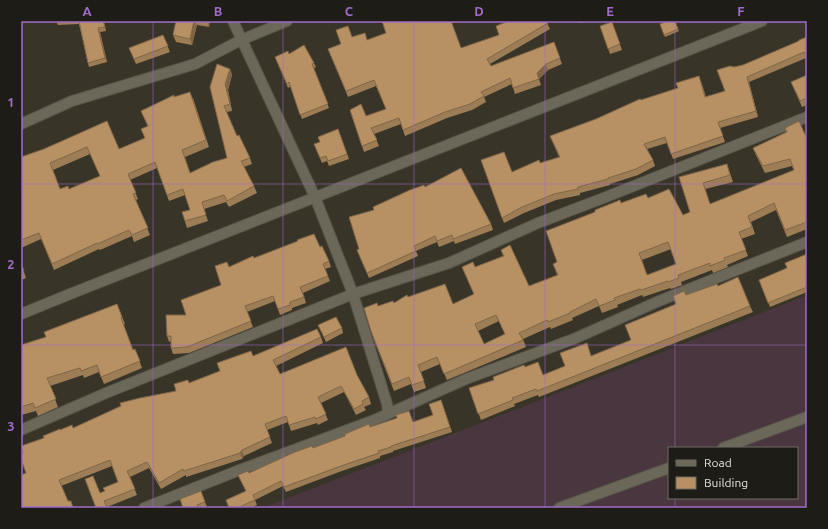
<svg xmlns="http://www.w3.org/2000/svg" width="828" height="529" viewBox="0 0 828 529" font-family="Ubuntu,sans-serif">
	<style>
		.education { fill: #49363e; fill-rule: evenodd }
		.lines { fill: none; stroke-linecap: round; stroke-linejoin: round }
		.street-casing { stroke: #565449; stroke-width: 12 }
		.street { stroke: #6b6759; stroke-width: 10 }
		.wall { fill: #9d7d56; fill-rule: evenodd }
		.shaded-wall { fill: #806646 }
		.building { fill: #b79164; stroke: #806646; fill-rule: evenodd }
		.grid { fill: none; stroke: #a06cc9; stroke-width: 1; stroke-opacity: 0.55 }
		.neatline { fill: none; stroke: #a06cc9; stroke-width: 1.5 }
		.grid-label { font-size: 13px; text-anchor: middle; font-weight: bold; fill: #a06cc9 }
	</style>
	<rect width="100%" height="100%" fill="#383528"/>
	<path class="education" d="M807,295v213h-545l242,-94zM669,448h128v50h-128z"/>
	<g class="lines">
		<defs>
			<path id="street" d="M233,21l82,176 38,97 34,110 1,9
				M21,124l51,-23 123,-37 46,-24 46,-19
				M21,314l49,-20 692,-273
				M21,430l85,-37 247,-99 96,-31 89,-40 68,-26 201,-80
				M723,448l84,-31
				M144,508l93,-37 135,-50 94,-42 110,-41 83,-37 148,-59
				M559,508l110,-40"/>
		</defs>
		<use href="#street" class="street-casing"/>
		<use href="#street" class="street"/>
	</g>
	<path class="wall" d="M56,21h48l2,10 -6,1 7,30 -18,5 -1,-4 -9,-39 -21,1z
		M176,21h34l-1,6 -12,-2 -5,20 -16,-3 -3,-7z
		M382,21h73l1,1 -4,1 9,25 38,-13 7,-13 -2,-1h42l4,8 -60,35 1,2 63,-24 8,22 -14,6 -9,9 2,6 -26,9 -3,-10 -28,13 2,5 -14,8 -25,8 -42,18 -4,-12 -27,10 5,12 -15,6 -14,-42 16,6 20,-7 -10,-23 -28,11 -20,-48 13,-5 11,-7 15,3 19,-7z
		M579,21h9l-8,2z
		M675,21l4,10 -14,6 -5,-13z
		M612,22l10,28 -12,4 -10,-28z
		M163,35l7,17 -34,12 -7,-16z
		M807,37v22l-1,-1 -57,24 9,35 -38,11 5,14 -52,17 -6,-16 -20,6 6,11 2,6 -17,9 -28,9v1l-30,8v2l-24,5 -32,13 -20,10 -23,-63 31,12 47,-15 -9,-21 46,-17 45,-19 60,-19 5,16 19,-6 9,-24 9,-2 56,-24z
		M289,54l25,9 2,4 -2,1 15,40 -27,11 -11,-33 -3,2 -13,-31z
		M230,69l2,6 -4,15 4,21 -6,1 11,24 13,22 2,6 -8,3 10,19 3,7 -28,14 -3,-5 -22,7 4,12 -21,7 -5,-16 8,-2 -5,-15 -16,6 -12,-33 -27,12 8,19 -2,1 14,35 -16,7 -2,-6 -32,14 -1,-1 -45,21 -13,-31 -20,9v-91l23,-8 63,-28 12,28 26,-11 -4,-9 7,-3 -7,-15 33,-14 19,1 16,49 -24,10 5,16 37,-15 -17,-71zM90,154l10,22 -31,13h-9l-7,-19z
		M807,75v30l-5,2 -11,-25z
		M785,128l22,11v90l-20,8 -11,-27 -25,12 4,12 -14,5 7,17 -21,9 1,2 -15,6 -1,-3 -31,12 1,3 -11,4 -1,-1 -27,9 -1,-2 -25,10 1,2 -16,6 -3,-7 -27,12 1,2 -22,9 -1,-2 -27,12 3,8 -79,33 -7,-16 -19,8 5,16 -12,4 -3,-8 -17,7 -21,-53 5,-32 16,-3 14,-6 45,7 21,-9 -12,-28h13l28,-11 -2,-6 28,36 28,-11 -4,-11 4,-2 64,-59 27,-5 35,17 7,-3 -11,-35 50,-7 4,12 -28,7 5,15 84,-34 -2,-4 -27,7 -9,-18 -3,-7 33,-16zM671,249l5,15 -29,11 -5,-15zM499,321l6,13 -21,10 -6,-13z
		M338,129l11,30 -20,7 -2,-5 -5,2 -8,-19 6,-2z
		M425,187l66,37 2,6 -38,14 -1,-3 -15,6 -2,-5 -21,9 2,5 -49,22 -12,-28 2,-1 15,-39z
		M320,247l9,14 2,6 -6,2 5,12 -27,12 3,10 -14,5v2l-12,5 -5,-14 -28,11 6,15 -64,26 -16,1 -2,-6v-7l-2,1 -2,-6 19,-21 35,-30 8,-18 25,-9z
		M807,254v38l-37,15 -11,-27 28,-12z
		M21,263l5,15 -5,2z
		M718,286l32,20 3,6 -214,85 -1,-2 -24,9 1,2 -34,14 -12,-32 25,-8 31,-13 18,8 88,-35 45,-36 10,-9z
		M117,304l8,20 -2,1 10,25 2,-1 7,19 -38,16 -5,-12 -15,6 -1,-3 -33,11 8,21 -20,9 -2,-5 -15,4v-70l25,-8z
		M318,325l24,3 1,5 -17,9z
		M321,337l2,6 -47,23 4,8 77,1 12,22 2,7 -7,3 2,3 -10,5 -12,-23 -23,11 7,17 -10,5 -1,-2 -26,8 -3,-9 -21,8 5,13 -28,13 -2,3 -56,18v-2l-25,14 -12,-21 -19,9 7,18 -30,12v1h-11l4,-15 5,-2 13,-9 -6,-16 -51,20 7,15 5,7 -47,-35 -3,-20 21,-15 16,-8 13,-2 103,-37 13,-8 31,-12 33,-15z
		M441,400l11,32 -59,19v1l-13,4v2l-41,14 -53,20 -3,-6 -28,14 2,5 -7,3h-21l17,-17 -8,-16 11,-2 64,-25 57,-21 43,-5 20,-7z
		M201,491l6,16 -2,1h-22z"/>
	<path class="shaded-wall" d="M194,21h1l2,4 -5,20 -2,-6z
		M207,21h3l-1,6z
		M98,28l2,4 7,30 -2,-4z
		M546,64l2,6 -9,9 -2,-6z
		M230,69l2,6 -4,15 4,21 -2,-7 -5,-20z
		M747,77l2,5 9,35 -2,-6z
		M242,450l2,6 -2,3 -2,-6z"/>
	<path class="building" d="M79,21h24l2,6 -7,1 7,30 -17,5z
		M176,21h18l-4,18 -17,-4z
		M382,21h69l10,27 38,-13 -3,-9 13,-5h37l2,2 -61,36 4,7 63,-24 6,16 -14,6 -9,9 2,6 -26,9 -3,-10 -29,14 3,4 -14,8 -25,8 -42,18 -4,-12 -28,10 6,12 -15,6 -12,-36 11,-6 5,12 20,-7 -12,-29 -28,11 -18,-42 13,-5 -5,-14 12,-4 4,11 13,-4 2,7 19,-7z
		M668,21h7l3,8 -14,6 -4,-11z
		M612,22l8,22 -12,5 -8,-23z
		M163,35l5,11 -34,13 -5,-11z
		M807,37v21l-3,-6 -57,25 9,34 -38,11 5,14 -52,18 -6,-17 -21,7 9,16 -17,9 -28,9v1l-30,8v2l-24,5 -32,13 -20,11 -21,-58 23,-8 8,20 27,-12 1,3 20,-6 -10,-21 46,-17 44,-20 1,1 37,-12 -2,-5 23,-7 6,21 20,-6 -8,-21 13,-4 4,1 9,-2 56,-24v-1z
		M304,45l10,18 -2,1 16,40 -28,11 -11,-33 -2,2 -12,-27 13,-6 1,3z
		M217,64l13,5 -5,15 5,20 -6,2 13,30 2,-1 11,23 -9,3 13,25 -27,15 -3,-6 -22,7 4,13 -21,6 -3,-9 8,-2 -7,-21 -16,6 -12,-33 -27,12 8,19 -3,1 15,34 -16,7 -3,-5 -32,14v-1l-45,21 -13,-31 -18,7v-83l23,-8 63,-28 12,28 26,-11 -4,-9 7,-3 -7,-15 33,-16v2l16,-5 16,48 -24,10 8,23 23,-11 14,-4 -17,-71zM87,147l13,29 -31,13 -1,-3 -8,3 -10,-26z
		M807,75v23l-7,3 -9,-19z
		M799,121l8,18v83l-22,8 -11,-27 -26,13 4,11 -13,5 7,18 -22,8 1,2 -15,6v-3l-32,12 1,3 -11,4v-1l-27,9 -1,-1 -26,9 1,2 -16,6 -3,-7 -26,13v1l-22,9 -1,-2 -28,13 4,7 -79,34 -7,-17 -19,8 6,16 -12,4 -3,-8 -17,7 -21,-53 -7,-23 13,-5 1,3 15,-5 1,2 13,-8 1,2 37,-13 8,20 21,-10 -12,-27 11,-5 2,5 29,-11 -3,-6 9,-5 19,41 29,-11 -5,-11 4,-2 -11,-31 49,-19v-2l25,-10 1,3 25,-9 2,4 21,-9 14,26 7,-3 -11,-35 48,-13 3,11 -27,8 7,21 84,-34 -4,-11 -27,7 -10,-18 34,-16 -2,-4zM668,242l8,22 -29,11 -8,-22zM496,315l9,19 -21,10 -9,-20z
		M338,129l9,25 -19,7 -2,-5 -6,2 -6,-14 6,-2 -2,-5z
		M461,168l30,56 -38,15 -1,-4 -15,6 -2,-5 -21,10 2,5 -49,22 -10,-23 2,-1 -10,-32 25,-7 -1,-3 37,-17 14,-5 1,2z
		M314,234l6,13 2,-1 7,15 -6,3 5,12 -28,11 4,10 -14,5v3l-12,4 -5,-13 -28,10 6,15 -64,26 -16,1v-12h-4l-1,-21h20l-5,-15 40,-15 -6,-19 12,-4 2,5 24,-11 1,2 44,-17 -1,-1z
		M807,254v33l-39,16 -9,-23 28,-12 -2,-5z
		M21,263l3,8 -3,2z
		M738,277l12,29 -213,85 -1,-2 -24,9 1,2 -35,14 -9,-26 25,-8 -1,-3 31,-12 1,2 13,-5 5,13 22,-9 -5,-13 27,-10 4,13 40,-16 -6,-15 51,-21 -3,-8 11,-5 2,4 31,-11 1,2z
		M117,304l5,13 -1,1 12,32 2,-1 5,12 -39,16 -4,-12 -16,6 -1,-3 -33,10 9,21 -21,9 -2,-5 -12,4v-62l25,-8 -2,-5z
		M336,317l6,11 -18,9 -6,-12z
		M317,329l4,8 -48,23 7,14 66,-27 11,28 12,22 -7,4 1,3 -9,5 -13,-23 -23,11 8,17 -10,5 -1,-2 -26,8 -3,-9 -21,8 5,13 -28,13 -2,3 -56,18 -1,-2 -24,14 -12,-21 -20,9 8,18 -31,12 3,7h-11l-11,-29 8,-3 7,17 5,-2 -2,-3 15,-6 -8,-22 -51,20 9,21h3l2,7h-52v-33l5,-2 -5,-14v-5l2,-1 -2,-7 23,-8 -1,-2 17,-7v1l12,-5 1,3 48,-22 -1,-3 20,-5 36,-7 -2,-7 14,-4 1,3 31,-12 -3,-8 34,-12 2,5z
		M441,400l9,27 -59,19v1l-13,4 1,2 -41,14 -54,20 -3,-6 -28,14 2,5 -18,8h-8l-3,-8 20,-9 -8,-16 10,-4 1,2 46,-21 17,-6 1,2 32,-12v-2l24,-10 1,3 27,-9 -1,-3 13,-4 4,11 20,-7 -4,-11z
		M201,491l4,11 -8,3 1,3h-15l-3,-9z
		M159,506v2h-8z"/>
	<path class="grid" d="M153,21v487M283,21v487M414,21v487M545,21v487M675,21v427M21,184h786M21,345h786M675,498v10"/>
	<rect width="828" height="529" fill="none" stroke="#1e1c16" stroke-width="44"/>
	<rect x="668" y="447" width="130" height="52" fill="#1e1c16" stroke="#6e6c65"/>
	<rect x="676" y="460" width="20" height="6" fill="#6b6759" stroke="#6e6c65"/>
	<text x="704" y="467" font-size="12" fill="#e5e3db">Road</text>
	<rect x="676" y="477" width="20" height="12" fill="#b79164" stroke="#6e6c65"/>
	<text x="704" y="487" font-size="12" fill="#e5e3db">Building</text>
	<rect x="22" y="22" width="784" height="485" class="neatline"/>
	<g class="grid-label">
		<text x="87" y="16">A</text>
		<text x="218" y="16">B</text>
		<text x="349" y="16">C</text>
		<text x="479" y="16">D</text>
		<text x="610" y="16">E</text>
		<text x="741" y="16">F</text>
		<text x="11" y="107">1</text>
		<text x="11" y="269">2</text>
		<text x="11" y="431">3</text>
	</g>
</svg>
